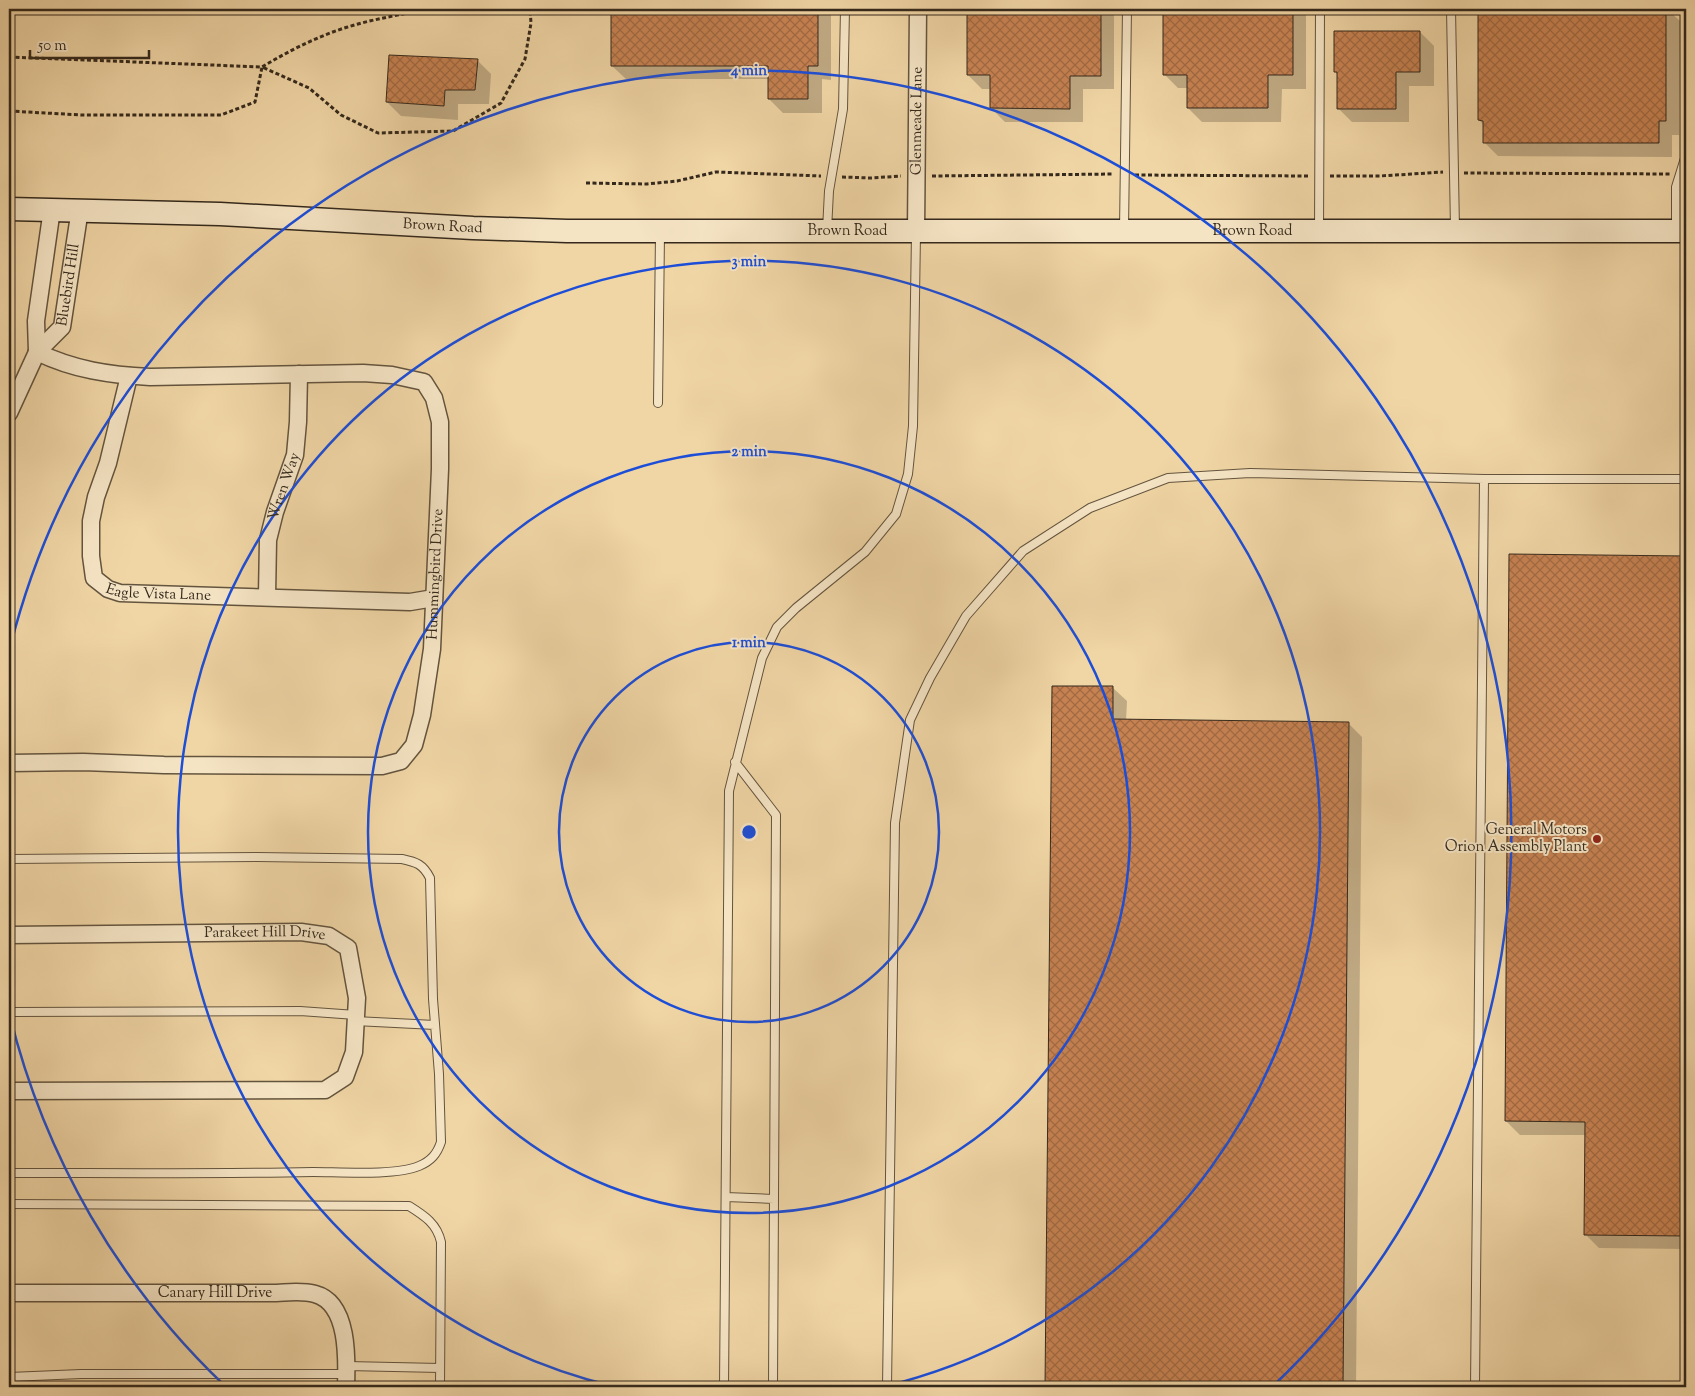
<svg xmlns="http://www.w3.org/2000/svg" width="1695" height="1396" viewBox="0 0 1695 1396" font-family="'Sorts Mill Goudy',serif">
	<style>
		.shadow { fill: #0003 }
		.building { fill: url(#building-cross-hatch); stroke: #34291c }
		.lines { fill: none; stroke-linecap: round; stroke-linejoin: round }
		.lane-casing { stroke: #63543e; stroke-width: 10 }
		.street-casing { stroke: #63543e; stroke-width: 19 }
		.secondary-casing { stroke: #34291c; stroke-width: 25 }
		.path { stroke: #34291c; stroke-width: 3; stroke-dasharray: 4 2.5; stroke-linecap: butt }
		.lane { stroke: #f5e4c4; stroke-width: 8 }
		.street { stroke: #f5e4c4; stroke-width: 16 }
		.secondary { stroke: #f5e4c4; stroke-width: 22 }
		.ring { fill: none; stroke: #1d4ed8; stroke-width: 2.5 }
		.poi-dot { fill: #8f2418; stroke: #f5e4c4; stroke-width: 2 }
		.labels { text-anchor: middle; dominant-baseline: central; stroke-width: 4; stroke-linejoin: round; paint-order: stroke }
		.street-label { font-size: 15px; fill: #34291c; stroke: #f5e4c4 }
		.poi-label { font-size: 15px; fill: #34291c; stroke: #f5e4c4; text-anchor: end }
		.centre { fill: #1d4ed8; stroke: #f5e4c4; stroke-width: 2.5 }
		.ring-label { font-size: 15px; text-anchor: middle; font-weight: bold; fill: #1d4ed8; stroke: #f5e4c4; stroke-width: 4; stroke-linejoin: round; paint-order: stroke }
	</style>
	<defs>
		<pattern id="building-cross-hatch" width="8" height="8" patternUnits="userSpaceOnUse" patternTransform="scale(1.25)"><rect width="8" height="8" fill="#c78252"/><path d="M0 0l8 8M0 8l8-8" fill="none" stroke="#a26a43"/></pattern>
	</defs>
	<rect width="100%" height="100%" fill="#f0d5a5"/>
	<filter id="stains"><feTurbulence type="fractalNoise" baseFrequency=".004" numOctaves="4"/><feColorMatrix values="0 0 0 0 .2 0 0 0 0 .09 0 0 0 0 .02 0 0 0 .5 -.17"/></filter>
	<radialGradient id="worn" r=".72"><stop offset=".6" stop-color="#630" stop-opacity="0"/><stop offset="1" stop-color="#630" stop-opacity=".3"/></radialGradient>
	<path class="shadow" d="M612,9h219v71l-9,-1v34h-39l-14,-14v-20h-143l-14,-13z
		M968,9h146v80h-31v33h-78l-14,-14v-19h-9l-14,-14z
		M1164,9h142v80h-24l-1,33h-79l-14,-14v-20h-10l-14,-14z
		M1479,9h188l13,12 -1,114h-7v22l-174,-1 -14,-14v-17l-5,-5z
		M1420,32l14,14v40h-25v36h-57l-14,-14v-33l-3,-3z
		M477,60l14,14 -2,30h-31v16l-57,-4 -14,-14z
		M1511,556l175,1v692l-87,-1 -14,-14 1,-99h-66l-14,-14z
		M1053,687l60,1 14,13 -1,20 222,2 14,14 -6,650h-310z"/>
	<path class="building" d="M611,9h207v57h-10v33h-40v-33h-157z
		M967,9h134v67h-31v33l-80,-1v-33h-23z
		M1163,9h130v66h-25v33h-81v-33h-24z
		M1478,9h188v112h-7v22h-176v-22l-5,-1z
		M1334,31h86v41h-24v37h-59v-37h-3z
		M389,55l89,4 -3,31h-30l-1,16 -58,-4z
		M1509,554l177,2v680l-102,-1 1,-113 -80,-1z
		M1052,686h61v33l236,3 -6,665h-298z"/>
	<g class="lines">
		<defs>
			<path id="lane" d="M1451,9l4,220
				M1124,229l3,-220
				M1319,229l1,-220
				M1676,229v-42l10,-32
				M827,230l2,-39 14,-82 2,-100
				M658,403l2,-169
				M735,762l41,53 -3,572
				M9,859l248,-2 145,2c14,3 21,5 28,19l3,121 6,75 2,68c-4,12 -10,19 -22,24 -24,10 -79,6 -106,6 -101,2 -203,1 -304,1
				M9,1012l291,-1 56,4
				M355,1021l80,4
				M726,1197l48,2
				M9,1204l400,2c16,10 28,18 32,36l-1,145
				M347,1366l93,2
				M9,1377l72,-3h266
				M724,1387l5,-596 33,-133 15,-31 19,-19 69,-56 31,-38 12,-40 5,-48 3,-192
				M887,1387l8,-564 15,-103 20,-42 36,-62 57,-65 67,-43 78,-30 82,-5 234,6h202
				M1475,1387l9,-908"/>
			<g id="street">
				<path id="s1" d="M916,232l2,-223"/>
				<path d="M37,352l-1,-31 16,-112"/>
				<path id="s2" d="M129,376l-21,87 -12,34 -5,24v35l3,22 14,11 12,4 290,9 24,-4"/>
				<path id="s3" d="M9,413l28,-61 25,-25 18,-118"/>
				<path id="s4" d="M267,596l1,-56 7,-28 20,-57 3,-33 1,-48"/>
				<path id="s5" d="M9,763l74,-1 81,3 218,1 19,-5 13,-16 8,-30 10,-66 8,-180v-47l-6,-24 -10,-16 -32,-7 -29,-2 -213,4c-40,-2 -76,-7 -113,-25"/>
				<path id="s6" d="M9,935l292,-3 28,4 19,12 9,50 -3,54 -9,25 -20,13 -316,1"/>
				<path id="s7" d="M9,1293h262c14,0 30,-3 44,1 34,9 32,65 31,93"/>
			</g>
			<g id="secondary">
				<path id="s8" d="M9,209l211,5 253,14 94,3h1119"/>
			</g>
		</defs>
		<use href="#lane" class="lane-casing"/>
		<use href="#street" class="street-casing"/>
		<use href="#secondary" class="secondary-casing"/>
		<path class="path" d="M9,57l253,10c30,-18 62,-34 96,-43 18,-5 36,-8 54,-12l5,-3
			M9,111l73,4h139l34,-13 7,-35 47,21 32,27 37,18 75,-2 48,-28 24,-44 6,-36 -1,-14
			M1464,173l207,1
			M1135,175l173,1
			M932,176l181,-2
			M1330,176h50l63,-4
			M842,177l29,1 30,-2
			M586,183l61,1 30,-3 39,-9 105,4"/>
		<use href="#lane" class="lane"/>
		<use href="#street" class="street"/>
		<use href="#secondary" class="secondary"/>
	</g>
	<g class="ring">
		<circle cx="749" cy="832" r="190"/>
		<circle cx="749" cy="832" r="381"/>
		<path d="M616 1387A571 571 0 1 1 882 1387"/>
		<path d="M224 1385A762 762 0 0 1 10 1016M10 648A762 762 0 1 1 1274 1385"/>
	</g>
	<circle class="poi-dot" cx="1597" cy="839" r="5"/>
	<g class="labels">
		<g class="street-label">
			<text stroke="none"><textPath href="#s1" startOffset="111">Glenmeade Lane</textPath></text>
			<text stroke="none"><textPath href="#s8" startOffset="434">Brown Road</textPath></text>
			<text stroke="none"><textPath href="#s8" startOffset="1244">Brown Road</textPath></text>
			<text stroke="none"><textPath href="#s8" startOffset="839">Brown Road</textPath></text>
			<text stroke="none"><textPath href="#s3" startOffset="145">Bluebird Hill</textPath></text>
			<text stroke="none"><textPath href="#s4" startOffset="112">Wren Way</textPath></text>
			<text stroke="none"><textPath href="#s5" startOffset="586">Hummingbird Drive</textPath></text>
			<text stroke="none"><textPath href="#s2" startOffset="276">Eagle Vista Lane</textPath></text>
			<text stroke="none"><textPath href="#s6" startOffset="256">Parakeet Hill Drive</textPath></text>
			<text stroke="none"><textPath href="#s7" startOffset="206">Canary Hill Drive</textPath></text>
		</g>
		<g class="poi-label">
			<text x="1587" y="830">General Motors<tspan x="1587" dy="17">Orion Assembly Plant</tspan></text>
		</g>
	</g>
	<circle cx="749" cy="832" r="8" class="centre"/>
	<g class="ring-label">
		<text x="749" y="75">4 min</text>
		<text x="749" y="266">3 min</text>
		<text x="749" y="456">2 min</text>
		<text x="749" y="647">1 min</text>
	</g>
	<rect width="1695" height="1396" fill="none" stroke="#f0d5a5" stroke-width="30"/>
	<rect x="10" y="10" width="1675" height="1376" fill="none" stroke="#34291c" stroke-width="2.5"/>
	<rect x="15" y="15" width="1665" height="1366" fill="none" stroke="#34291c"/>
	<path d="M30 50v8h119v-8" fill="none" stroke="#34291c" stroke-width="2.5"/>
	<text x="38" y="50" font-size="15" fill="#34291c" stroke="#f5e4c4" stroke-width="4" paint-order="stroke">50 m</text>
	<rect width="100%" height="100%" filter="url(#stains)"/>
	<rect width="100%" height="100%" fill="url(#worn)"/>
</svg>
